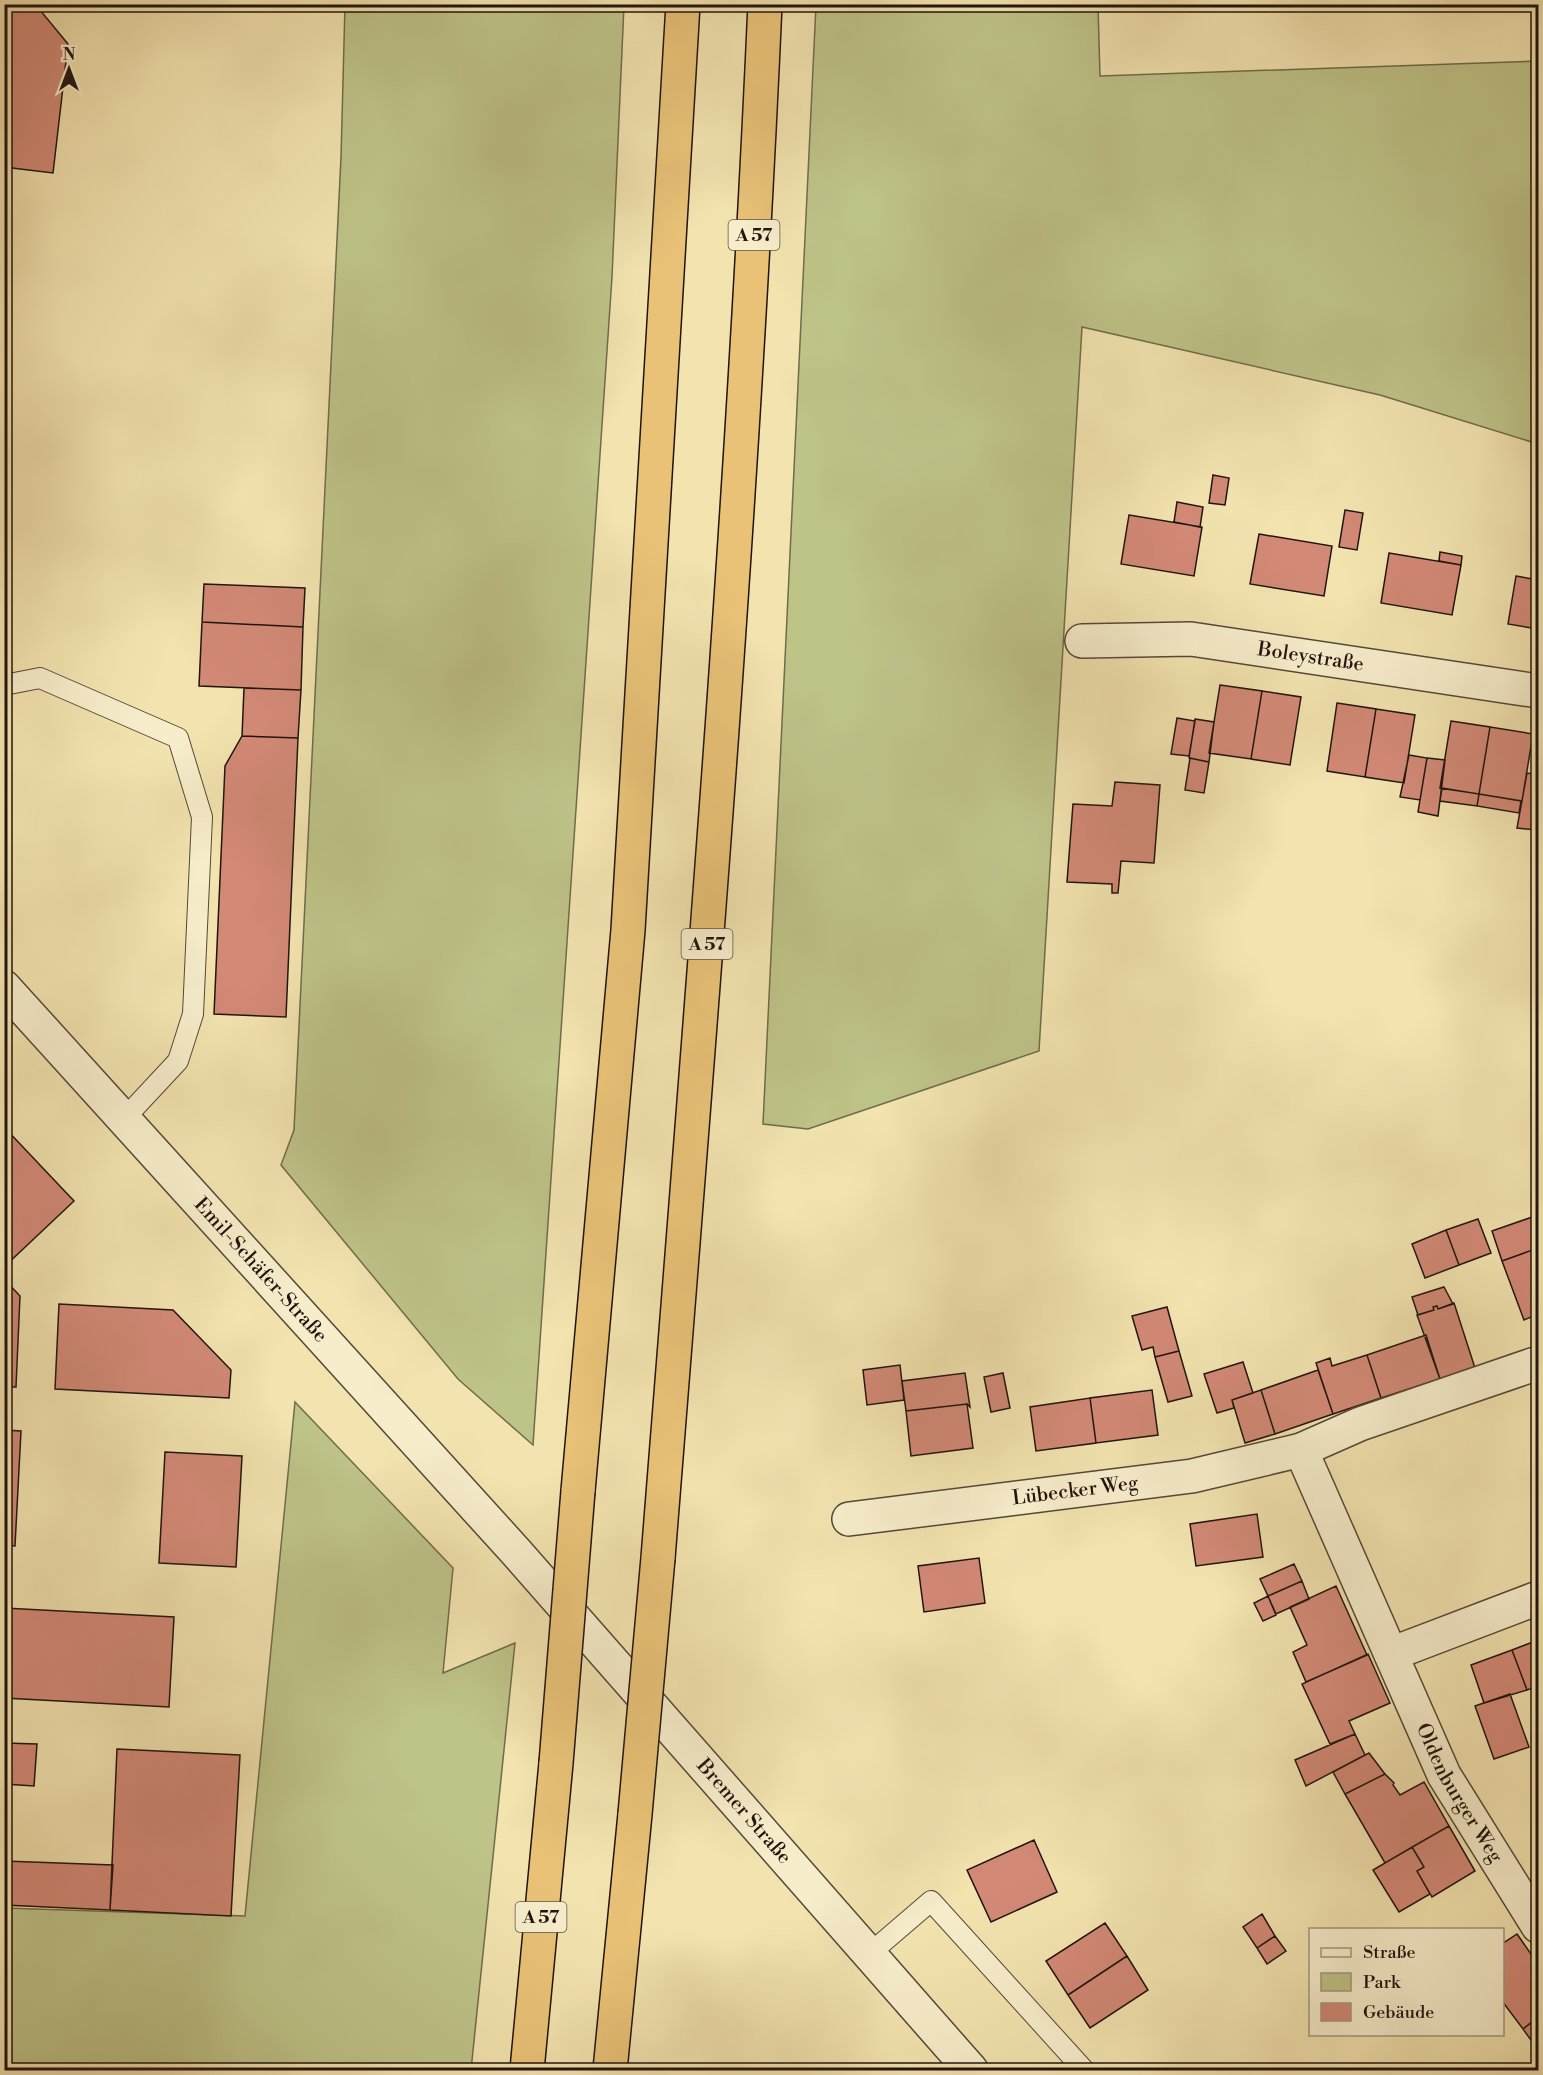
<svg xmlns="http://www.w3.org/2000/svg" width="1543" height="2075" viewBox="0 0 1543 2075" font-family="'Libre Bodoni',serif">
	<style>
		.green { fill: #bec388; stroke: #6f6c4c; stroke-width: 1.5 }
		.building { fill: #d28976; stroke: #20140f; stroke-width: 1.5 }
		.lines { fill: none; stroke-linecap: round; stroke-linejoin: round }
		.service-casing { stroke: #544837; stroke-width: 22 }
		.minor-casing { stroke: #544837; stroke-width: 36 }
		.motorway-casing { stroke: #20140f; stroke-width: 36 }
		.service { stroke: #f7edcb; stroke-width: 20 }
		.minor { stroke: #f7edcb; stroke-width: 33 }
		.motorway { stroke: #e9c278; stroke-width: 33 }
		.motorway-bridge-casing { stroke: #20140f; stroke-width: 36; stroke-linecap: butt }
		.motorway-bridge { stroke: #e9c278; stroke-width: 33 }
		.labels { text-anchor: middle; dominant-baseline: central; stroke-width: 5; stroke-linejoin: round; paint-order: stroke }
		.shield { fill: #f7edcb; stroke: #605547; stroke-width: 1.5 }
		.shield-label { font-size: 18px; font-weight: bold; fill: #20140f }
		.street-label { font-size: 20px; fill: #20140f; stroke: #f7edcb }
	</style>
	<rect width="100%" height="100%" fill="#f2e3af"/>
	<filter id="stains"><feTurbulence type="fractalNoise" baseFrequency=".00333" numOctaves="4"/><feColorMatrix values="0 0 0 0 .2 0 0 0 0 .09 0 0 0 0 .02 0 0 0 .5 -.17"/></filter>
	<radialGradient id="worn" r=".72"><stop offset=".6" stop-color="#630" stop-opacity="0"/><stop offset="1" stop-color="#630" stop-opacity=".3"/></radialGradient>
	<path class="green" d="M345,5h279l-12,272 -79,1168 -75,-66 -177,-214 13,-35 47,-973z
		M816,5h282l2,71 438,-15v383l-158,-49 -298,-68 -43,724 -231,78 -45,-5z
		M295,1402l158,166 -10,105 72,-30 -44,427h-466v-162l240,8z"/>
	<path class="building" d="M4,4h31l33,40 -15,129 -49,-6z
		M1213,475l16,3 -4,27 -16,-2z
		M1177,502l26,5 -3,20 -26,-5z
		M1345,510l18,3 -6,37 -18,-3z
		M1129,515l73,12 -8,49 -73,-12z
		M1259,534l73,12 -8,50 -74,-12z
		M1440,552l22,4 -1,9 -22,-4z
		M1389,553l72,12 -9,50 -71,-12z
		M1516,576l22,4v49l-30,-5z
		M204,584l101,4 -2,39 -101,-5z
		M202,622l101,5 -2,63 -102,-4z
		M1220,685l42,6 -11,68 -42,-6z
		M244,688l57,2 -3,48 -56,-2z
		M1262,691l39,6 -11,68 -39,-6z
		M1337,703l39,6 -11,68 -38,-6z
		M1376,709l39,6 -11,68 -39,-6z
		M1177,718l18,3 -6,35 -18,-2z
		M1195,719l19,3 -5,40 -20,-4z
		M1451,721l39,6 -11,67 -39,-6z
		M1490,727l43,7 -11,67 -43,-7z
		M242,736l56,2 -12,279 -72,-3 11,-248z
		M1409,755l18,3 -7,42 -20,-3z
		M1190,758l19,4 -5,31 -19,-3z
		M1427,758l18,2 -7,56 -20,-4z
		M1527,773l11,2 -2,55 -19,-2z
		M1115,782l45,3 -6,78 -33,-2 -3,32h-6v-9l-45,-2 6,-78 39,2z
		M1442,788l37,6 -2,12 -37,-5z
		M1479,794l42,7 -2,12 -42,-7z
		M4,1127l70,74 -70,66z
		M1535,1216l3,11v21l-36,13 -10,-30z
		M1478,1219l13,34 -32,12 -13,-35z
		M1446,1230l13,35 -34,13 -13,-34z
		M1538,1248v66l-14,6 -22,-59z
		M4,1279l16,17 -4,91h-12z
		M1444,1287l9,17 -15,5 -1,-3 -4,1 1,3 -16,5 -6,-18z
		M1454,1303l21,65 -35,11 -23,-64 17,-5 -1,-3 4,-1 1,3z
		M59,1304l114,6 58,60 -2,28 -174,-9z
		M1167,1307l12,44 -24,6 -2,-10 -11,3 -10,-34z
		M1426,1335l14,44 -59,19 -14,-43z
		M1179,1351l13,45 -24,6 -13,-45z
		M1367,1355l14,43 -48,16 -17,-51 14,-5 2,8z
		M1243,1362l10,31 -21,7 2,8 -17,5 -13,-39z
		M900,1365l4,35 -37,5 -4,-35z
		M1318,1370l15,44 -58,20 -14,-44z
		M965,1373l5,34 -3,-3 -61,7 -4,-30z
		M1003,1373l7,35 -19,4 -7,-35z
		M1152,1390l6,45 -62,8 -6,-45z
		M1261,1390l14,44 -30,9 -13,-43z
		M1090,1398l6,45 -60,8 -6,-44z
		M967,1404l6,44 -62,8 -5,-45z
		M4,1430l17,1 -6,115 -11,-1z
		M165,1452l77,4 -6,111 -77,-4z
		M1257,1514l6,43 -67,9 -6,-42z
		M979,1558l6,45 -61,9 -6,-46z
		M1294,1564l8,17 -34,15 -8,-17z
		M1302,1581l7,18 -33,15 -8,-18z
		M1336,1586l31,69 -61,27 -13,-30 14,-7 -17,-38z
		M1268,1596l8,19 -13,6 -9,-18z
		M4,1608l170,9 -5,90 -165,-9z
		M1538,1640v46l-11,4 -15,-40z
		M1512,1650l15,40 -43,13 -13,-38z
		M1368,1654l22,49 -41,18 6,13 -25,10 -28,-60z
		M1510,1694l19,53 -35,12 -19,-53z
		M1355,1734l10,21 -59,31 -11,-26z
		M4,1743l33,1 -3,42 -30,-2z
		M117,1749l123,6 -9,161 -121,-6z
		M1369,1753l16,21 -40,20 -12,-22z
		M1385,1774l9,9 -1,2 7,10 24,-13 25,44 -64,37 -40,-69z
		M1449,1826l26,45 -43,26 -15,-26 7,-4 -12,-20z
		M1034,1840l23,52 -66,30 -24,-52z
		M1412,1847l12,20 -7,4 13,23 -31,18 -26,-42z
		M4,1861l109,4 -3,45 -106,-5z
		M1262,1914l13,22 -18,12 -14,-21z
		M1105,1923l22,33 -59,39 -22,-34z
		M1517,1934l21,30v53l-15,12 -21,-28v-57z
		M1275,1936l11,15 -19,13 -10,-16z
		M1127,1956l21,34 -58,38 -22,-33z
		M1538,2017v33l-15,-21z"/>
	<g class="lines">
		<defs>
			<path id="service" d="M4,685l36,-7 138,60 24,79 -9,197 -15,47 -55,59
				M868,1955l63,-54 153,169"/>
			<g id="minor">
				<path id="s1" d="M1082,641l109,-2 347,52"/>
				<path id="s2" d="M4,987l513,566 454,517"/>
				<path id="s3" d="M1301,1450l143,325 94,151"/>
				<path id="s4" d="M849,1519l343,-43 109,-26 59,-26 178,-61"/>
				<path d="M1391,1654l147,-56"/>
			</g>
			<path id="motorway" d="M578,1491l50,-561 55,-926
				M658,1558c41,-517 84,-1035 107,-1554
				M527,2070l29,-307
				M610,2070l25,-256"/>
		</defs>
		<use href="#service" class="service-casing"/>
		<use href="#minor" class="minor-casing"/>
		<use href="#motorway" class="motorway-casing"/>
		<use href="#service" class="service"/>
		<use href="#minor" class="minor"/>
		<use href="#motorway" class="motorway"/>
		<defs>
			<path id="motorway-bridge" d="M556,1763l22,-272
				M635,1814l23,-256"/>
		</defs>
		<use href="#motorway-bridge" class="motorway-bridge-casing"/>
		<use href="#motorway-bridge" class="motorway-bridge"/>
	</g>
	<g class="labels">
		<g class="shield">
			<rect x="728.5" y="220" width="51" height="30" rx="4.5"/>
			<rect x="681.5" y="929" width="51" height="30" rx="4.5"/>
			<rect x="515.5" y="1902" width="51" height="30" rx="4.5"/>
		</g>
		<g class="shield-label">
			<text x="754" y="235">A 57</text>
			<text x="707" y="944">A 57</text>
			<text x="541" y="1917">A 57</text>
		</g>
		<g class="street-label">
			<text stroke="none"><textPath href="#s1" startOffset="230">Boleystraße</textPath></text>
			<text stroke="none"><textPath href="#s2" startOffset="382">Emil-Schäfer-Straße</textPath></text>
			<text stroke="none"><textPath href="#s4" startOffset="228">Lübecker Weg</textPath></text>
			<text stroke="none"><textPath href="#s3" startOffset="378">Oldenburger Weg</textPath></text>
			<text stroke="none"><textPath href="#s2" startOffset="1108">Bremer Straße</textPath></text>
		</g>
	</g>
	<rect width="1543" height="2075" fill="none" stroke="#f2e3af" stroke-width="24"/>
	<rect x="6" y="6" width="1531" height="2063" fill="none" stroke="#20140f" stroke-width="3"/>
	<rect x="12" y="12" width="1519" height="2051" fill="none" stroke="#20140f" stroke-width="1.5"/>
	<rect x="1309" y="1928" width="195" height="108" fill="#f7edcb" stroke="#a19680" stroke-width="1.5"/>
	<rect x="1321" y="1948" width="30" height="9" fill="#f7edcb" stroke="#a19680" stroke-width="1.5"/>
	<text x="1363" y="1958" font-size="18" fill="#20140f">Straße</text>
	<rect x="1321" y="1973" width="30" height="18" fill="#bec388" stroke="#a19680" stroke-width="1.5"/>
	<text x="1363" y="1988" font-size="18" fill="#20140f">Park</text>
	<rect x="1321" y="2003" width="30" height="18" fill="#d28976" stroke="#a19680" stroke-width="1.5"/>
	<text x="1363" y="2018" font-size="18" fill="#20140f">Gebäude</text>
	<g transform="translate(69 69)" stroke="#f7edcb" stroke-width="4.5" paint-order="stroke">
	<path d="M0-4.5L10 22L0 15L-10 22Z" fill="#20140f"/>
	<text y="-9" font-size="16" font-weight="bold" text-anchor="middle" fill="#20140f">N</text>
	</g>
	<rect width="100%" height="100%" filter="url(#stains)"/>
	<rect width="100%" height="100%" fill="url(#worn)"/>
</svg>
